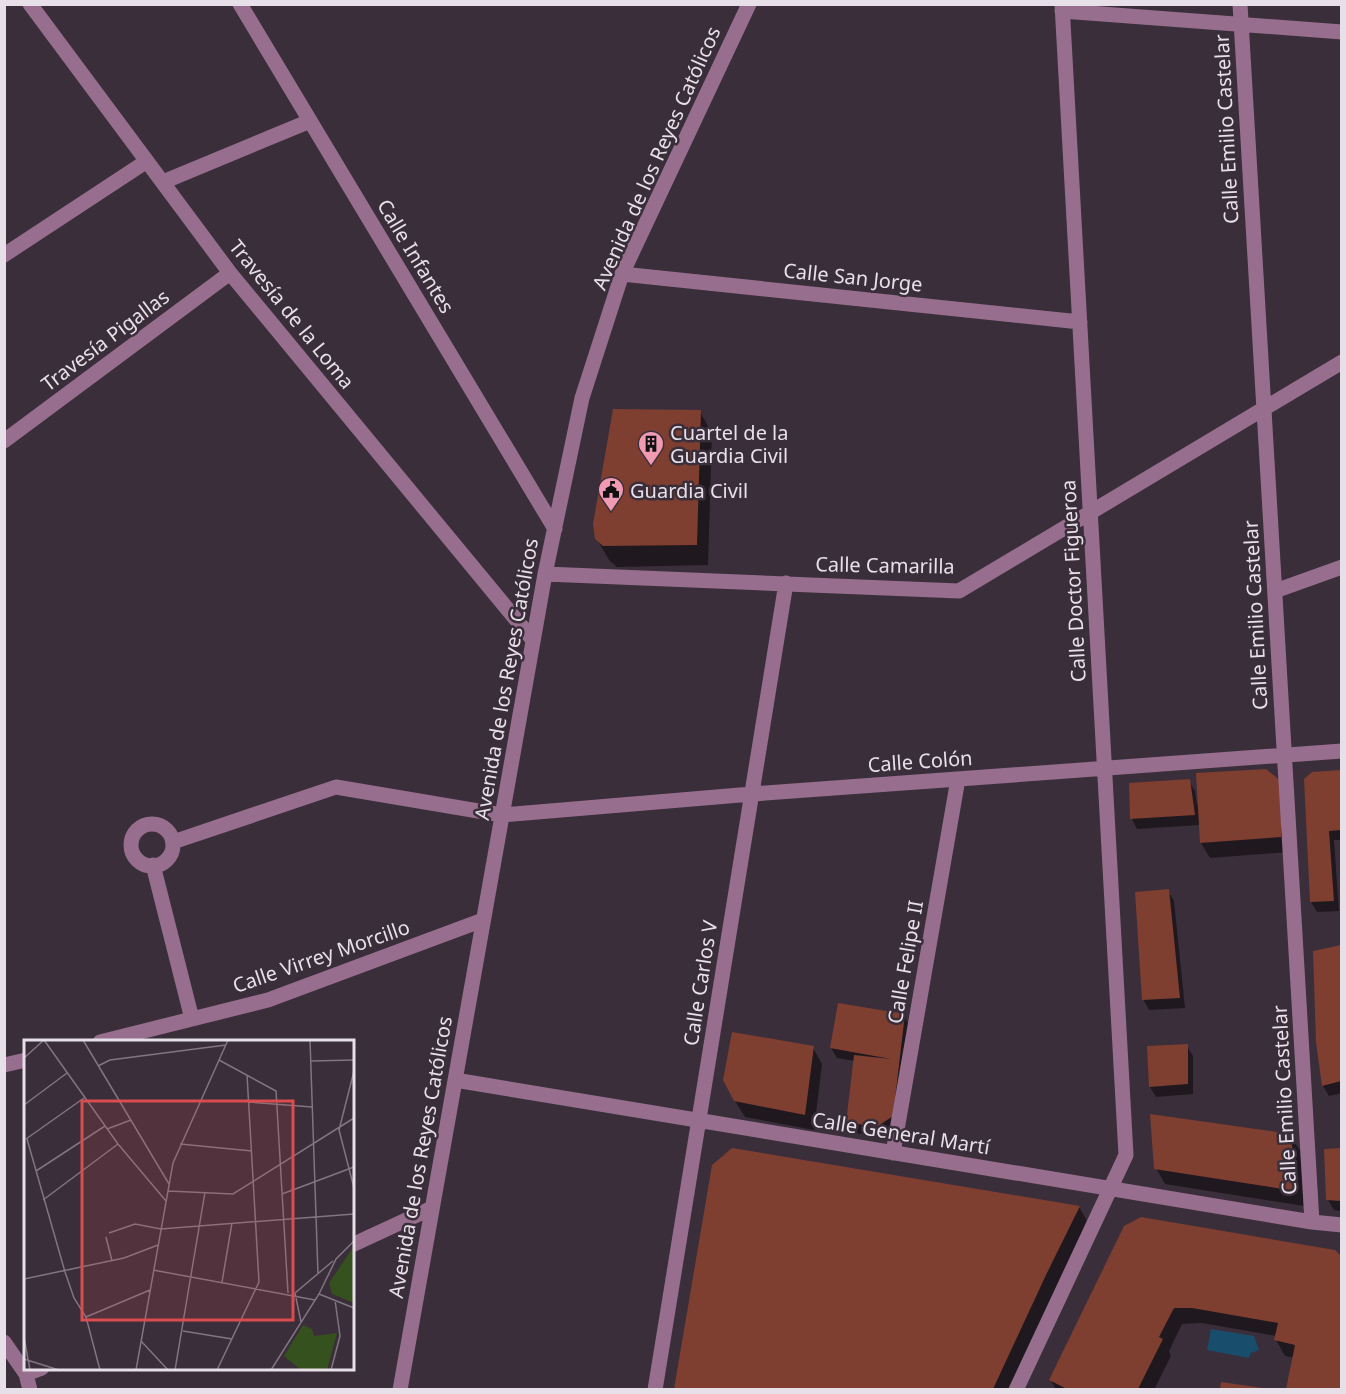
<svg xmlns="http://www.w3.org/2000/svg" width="1346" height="1394" viewBox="0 0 1346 1394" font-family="'Noto Sans',sans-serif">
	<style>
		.water { fill: #194d6c }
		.shadow { fill: #0007 }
		.building { fill: #7e3e30 }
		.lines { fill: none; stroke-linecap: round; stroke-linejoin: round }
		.minor { stroke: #976e8e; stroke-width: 15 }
		.labels { text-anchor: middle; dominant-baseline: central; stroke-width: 5; stroke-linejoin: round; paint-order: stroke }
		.street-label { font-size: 20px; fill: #e8e0e8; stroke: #3a2e3a }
		.poi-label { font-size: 20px; fill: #e8e0e8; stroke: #3a2e3a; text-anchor: start }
		.inset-road { fill: none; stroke: #807580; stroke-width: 1.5 }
		.view { fill: #da4d4e; fill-opacity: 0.15; stroke: #da4d4e; stroke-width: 3 }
		.inset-edge { fill: none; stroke: #e8e0e8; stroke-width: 3 }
	</style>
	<rect width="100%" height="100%" fill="#3a2e3a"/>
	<path class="water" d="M1211,1329l43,7 5,14 -8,3 -2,5 -42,-8z"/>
	<path class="shadow" d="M700,412l12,21 -4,132 -91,2 -8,-7 -12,-21z
		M1265,771l24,81 -79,6 -9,-15 -1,-18 -63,4 -5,-10 57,-38 6,10 2,14h2z
		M1340,772l2,3v65h-8l5,71 -22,1 -6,-10z
		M1168,891l6,10 11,107 -36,2 -6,-11z
		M1342,947v146l-13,3 -6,-10 -8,-134z
		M904,1016l6,10 -12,100 -14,10 -31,-3 -6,-10 8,-62 -18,-3 -6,-10z
		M1187,1046l6,10v38l-37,3 -6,-10z
		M813,1048l9,16 -8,66 -69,-13 -10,-16z
		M1290,1135l10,16 4,55 -139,-22 -9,-16z
		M1326,1150h16v61l-8,-1 -6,-10z
		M714,1166l365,41 12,21 -76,162h-339z
		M1125,1227l210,24 7,7v132h-55l8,-32 -10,-2 -9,-16v-4l-74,-13 -20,1 -13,27 2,5 -17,34h-98l-5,-10z
		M1222,1384l40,6h-41z"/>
	<path class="building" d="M613,409l88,1 -4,135 -94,1 -8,-7 -2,-15z
		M1266,769l15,12v56l-81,6 -4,-70z
		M1341,770v60l-12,1 5,70 -24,1 -6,-123 8,-7z
		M1190,779l5,36 -65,4 -1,-36z
		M1169,889l11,109 -38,2 -7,-108z
		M1341,945v136l-19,5 -6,-44 -3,-91z
		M838,1003l67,11 -12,102 -15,10 -32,-3 8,-68 37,4 -61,-11z
		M732,1032l82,14 -9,69 -71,-14 -11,-21z
		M1188,1044v40l-39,3 -2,-41z
		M1150,1114l141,20 5,57 -142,-22z
		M732,1148l348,58 -34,69 -53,114h-319l38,-224z
		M1341,1148v53l-15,-1 -2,-51z
		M1141,1217l194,33 6,6v133h-55l9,-44 -21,-5 4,-17 -86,-15h-18l-15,29 4,2 -25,50h-71l-18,-9 75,-154z
		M1221,1382l42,6v1h-43z"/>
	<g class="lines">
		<path class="minor" d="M30,4l200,269 303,367
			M240,4l315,525
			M1240,4l72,1218
			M1062,11l280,21
			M163,182l147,-61
			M4,255l143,-94
			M622,274l458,48
			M4,441l226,-168
			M545,574l414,17 383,-229
			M1275,591l67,-24
			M131 845a21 21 0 1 1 42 0a21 21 0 1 1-42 0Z
			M173,842l163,-55 166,28 250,-21 590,-43
			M153,865l39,154
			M100,1042l168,-42 215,-80
			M4,1065l22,-5
			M455,1080l857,142 30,3
			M893,1153l65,-374
			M352,1245l80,-37
			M4,1342l22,32 4,16
			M26,1374l16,-6
			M400,1390l145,-816 37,-176 40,-124 127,-270
			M655,1390l131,-807
			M1016,1390l110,-235 -64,-1151"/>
	</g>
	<defs>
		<symbol id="building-pin" viewBox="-11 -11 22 30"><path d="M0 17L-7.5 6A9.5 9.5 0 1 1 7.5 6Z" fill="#f09ab4" stroke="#3a2e3a"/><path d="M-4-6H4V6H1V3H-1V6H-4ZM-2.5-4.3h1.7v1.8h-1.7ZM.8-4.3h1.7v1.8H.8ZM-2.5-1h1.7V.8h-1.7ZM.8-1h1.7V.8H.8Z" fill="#111"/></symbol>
		<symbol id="civic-pin" viewBox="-11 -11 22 30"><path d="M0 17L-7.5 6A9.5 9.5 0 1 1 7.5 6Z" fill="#f09ab4" stroke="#3a2e3a"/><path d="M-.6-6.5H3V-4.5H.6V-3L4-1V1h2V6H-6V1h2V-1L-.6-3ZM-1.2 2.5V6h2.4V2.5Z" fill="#111"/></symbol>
	</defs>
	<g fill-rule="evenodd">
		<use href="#building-pin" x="636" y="429" width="30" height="40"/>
		<use href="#civic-pin" x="596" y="475" width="30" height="40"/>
	</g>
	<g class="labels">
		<g class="street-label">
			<text transform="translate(1226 129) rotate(-93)">Calle Emilio Castelar</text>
			<text transform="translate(656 158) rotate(-66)">Avenida de los Reyes Católicos</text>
			<text transform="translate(416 256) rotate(59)">Calle Infantes</text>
			<text transform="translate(853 277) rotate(6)">Calle San Jorge</text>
			<text transform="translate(292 314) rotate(51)">Travesía de la Loma</text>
			<text transform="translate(105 340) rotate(-37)">Travesía Pigallas</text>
			<text transform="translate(885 565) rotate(1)">Calle Camarilla</text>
			<text transform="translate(1073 581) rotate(-93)">Calle Doctor Figueroa</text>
			<text transform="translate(1255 615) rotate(-93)">Calle Emilio Castelar</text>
			<text transform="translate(506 679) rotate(-80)">Avenida de los Reyes Católicos</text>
			<text transform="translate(920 761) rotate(-4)">Calle Colón</text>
			<text transform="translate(321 956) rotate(-19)">Calle Virrey Morcillo</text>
			<text transform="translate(905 962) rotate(-80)">Calle Felipe II</text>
			<text transform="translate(700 983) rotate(-81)">Calle Carlos V</text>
			<text transform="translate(1284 1100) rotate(-93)">Calle Emilio Castelar</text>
			<text transform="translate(901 1133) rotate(9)">Calle General Martí</text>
			<text transform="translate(420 1157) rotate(-80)">Avenida de los Reyes Católicos</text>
		</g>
		<g class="poi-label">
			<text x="670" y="432">Cuartel de la<tspan x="670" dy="23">Guardia Civil</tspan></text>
			<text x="630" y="490">Guardia Civil</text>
		</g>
	</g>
	<g transform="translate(24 1040)">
		<rect width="330" height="330" fill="#3a2e3a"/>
		<path d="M330,206v57l-22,-9 -3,-11zM279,285l9,4 2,7 23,-3 -10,37h-26l-17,-14z" fill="#35511d"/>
		<path class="inset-road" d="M20,0l74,104 48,57M59,0l86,144M286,0l8,234M0,18l20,-18M195,20l57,31 12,202M287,21l43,-1M74,26l12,-6 116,-15M330,31l-15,59 15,58M225,62l63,5M0,65l43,-32M83,89l24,-9M2,99l58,-41M3,99l38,133 9,26 12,19 14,53M156,104l72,7M12,131l69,-45M144,151l65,3 121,-76M258,154l72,-27M19,160l75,-56M85,193l26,-9 26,5 193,-15M82,197l6,24M129,230l162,30M0,239l100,-21 34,-13M198,242l10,-59M271,253l38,-32M271,253l6,29M295,254l35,14M62,277l64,-27M159,291l49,8M0,297l6,33M117,301l27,29M0,319l35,11M112,330l37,-207 55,-123M151,330l30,-178M193,330l42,-88 -12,-207M247,330l48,-76 17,-35 18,-18M307,330l9,-34 -5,-36"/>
		<path class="view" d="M58,61h211v219h-211z"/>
		<rect width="330" height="330" class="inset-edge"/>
	</g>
	<rect width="1346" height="1394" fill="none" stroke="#e8e0e8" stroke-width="12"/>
</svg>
